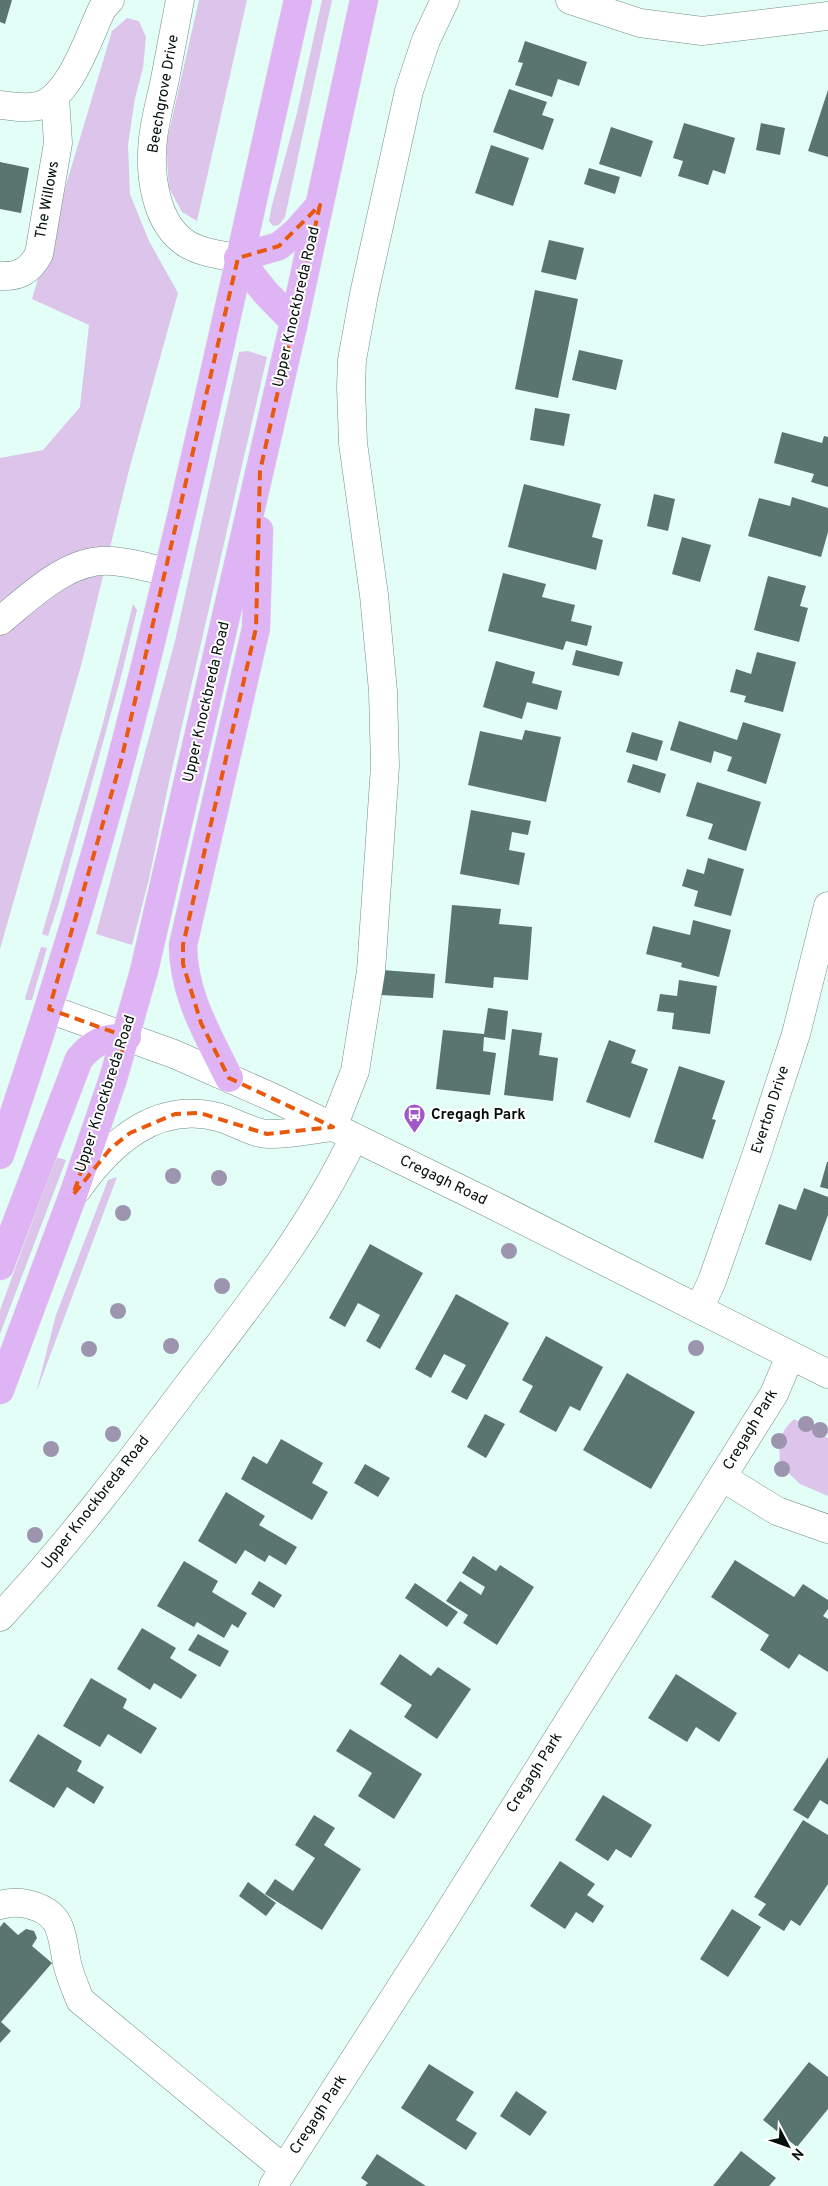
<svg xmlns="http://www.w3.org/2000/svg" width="828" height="2186" viewBox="0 0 828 2186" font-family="Overpass,sans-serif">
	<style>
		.green { fill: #ddc4eb }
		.building { fill: #58766f }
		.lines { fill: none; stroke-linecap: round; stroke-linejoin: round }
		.minor-casing { stroke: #718f87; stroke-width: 29 }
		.highway-casing { stroke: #e1e2e2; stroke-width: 29 }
		.minor { stroke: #fff; stroke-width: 28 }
		.highway { stroke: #dfb4f5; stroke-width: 28 }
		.tree { fill: #9d94af }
		.marked { fill: none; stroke: #e8590c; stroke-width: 4; stroke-dasharray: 10 6; stroke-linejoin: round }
		.labels { text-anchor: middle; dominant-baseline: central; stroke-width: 4; stroke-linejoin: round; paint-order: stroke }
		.street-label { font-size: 15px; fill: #040f0c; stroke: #fff }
		.poi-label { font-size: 15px; font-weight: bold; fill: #040f0c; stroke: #fff; text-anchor: start }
	</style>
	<rect width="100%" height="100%" fill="#e3fef7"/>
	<path class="green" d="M199,0h48l-50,221 -15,-9 -13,-24 -3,-43z
		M322,0h10l-47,217 -6,8 -6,1 -4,-5 2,-12 26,-96z
		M127,18l12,3 7,16 -3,31 -8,30 -7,47 2,49 19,47 29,52 -49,177 -47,192 -82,287v-491l43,-8 37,-43 9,-82 -57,-26 80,-268z
		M248,351l19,6 -98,425 -20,97 -17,66 -36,-11 79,-293 64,-289z
		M133,604l4,6 -15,63 -64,233 -10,30 -6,-2 60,-207z
		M41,947l6,1 -15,52h-6l-1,-2z
		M56,1157l10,3 -66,174v-24z
		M117,1177l-81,216 20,-78 52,-135z
		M794,1419l34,19v58l-28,-12 -20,-19c-1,-22 -3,-30 14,-46z"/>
	<path class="building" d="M0,0h12l-7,24 -5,-2z
		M525,41l62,21 -8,24 -21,-7 -6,18 -37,-12 8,-22 -5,-1z
		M509,89l38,13 -5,13 12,4 -11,31 -50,-18z
		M828,90v67l-20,-6z
		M684,123l51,15 -10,36 -12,-4 -5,15 -30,-9 5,-15 -10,-3z
		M761,123l24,5 -5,27 -24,-5z
		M611,127l42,14 -12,36 -42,-13z
		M491,145l38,13 -16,48 -38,-13z
		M0,162l29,6 -8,45 -21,-4z
		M589,168l31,9 -5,17 -31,-10z
		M549,240l35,8 -8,32 -35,-8z
		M535,290l43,9 -20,99 -43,-9z
		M579,350l44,10 -7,30 -44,-10z
		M535,408l35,6 -6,32 -34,-6z
		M782,432l40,11 2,-7 4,1v50l-17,-5 3,-8 -40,-11z
		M524,484l77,20 -9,33 11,3 -7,30 -88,-23z
		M654,494l21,5 -7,32 -21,-5z
		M792,497l36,11v24l-7,25 -73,-21 11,-38 31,8z
		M682,537l29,8 -11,37 -28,-8z
		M503,573l43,11 -4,13 33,8 -4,16 21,5 -5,20 -21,-5 -3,9 -75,-19z
		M768,576l38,10 -6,20 8,2 -9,34 -45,-12z
		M576,650l47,12 -4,14 -47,-11z
		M757,652l39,10 -13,50 -39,-10 2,-6 -16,-4 6,-23 15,5z
		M496,661l39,11 -3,11 30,8 -5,19 -30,-8 -5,17 -39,-12z
		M679,721l58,19 6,-18 38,12 -15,50 -39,-13 5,-14 -18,-6 -3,12 -41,-13z
		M525,730l36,7 -15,65 -78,-17 12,-54 42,9z
		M632,732l31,9 -6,20 -31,-9z
		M633,764l33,10 -6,19 -33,-11z
		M697,782l64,20 -15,49 -38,-12 5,-15 -27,-8z
		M471,810l60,11 -3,14 -16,-3 -3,18 16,3 -6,32 -59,-11z
		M708,858l36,11 -13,47 -37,-10 4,-15 -16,-5 5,-17 17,5z
		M452,905l49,4 -2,15 33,3 -4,53 -34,-3 -1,11 -48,-5z
		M693,920l38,10 -12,47 -38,-10 1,-4 -36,-9 7,-28 37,9z
		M382,970l53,4 -2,24 -52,-3z
		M679,980l38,6 -7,48 -38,-5 2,-16 -17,-2 3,-17 17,2z
		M488,1008l20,3 -3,29 -21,-3 -1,14 13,2 -6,42 -54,-6 7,-59 41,4z
		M512,1029l30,4 -3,22 19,3 -5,43 -49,-6z
		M609,1040l27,10 -5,13 17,6 -18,49 -44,-16z
		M679,1066l46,15 -13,38 4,1 -13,39 -49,-17z
		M827,1162h1v27l-8,-2z
		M804,1188l24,9v18l-17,46 -46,-17 14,-40 17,6z
		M370,1244l53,29 -43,76 -14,-8 14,-26 -22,-12 -13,24 -16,-9z
		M456,1294l53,29 -42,77 -16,-8 15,-27 -22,-11 -13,24 -16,-9z
		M546,1336l57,31 -23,44 -10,-5 -14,26 -37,-20 14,-26 -11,-6z
		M627,1373l68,39 -44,77 -68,-39z
		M485,1414l20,10 -19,34 -19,-11z
		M281,1439l42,24 -11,20 16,9 -16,28 -71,-41 12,-23 14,8z
		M365,1464l25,14 -12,19 -24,-14z
		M226,1492l39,24 -6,9 38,22 -11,18 -17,-10 -4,7 -20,-12 -9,14 -38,-23z
		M473,1556l23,15 4,-6 34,22 -37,58 -34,-22 5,-8 -22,-14 14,-20 21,14 4,-8 -23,-14z
		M735,1560l59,37 9,-13 25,16v9l-5,7 5,3v53l-29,-18 -10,15 -29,-19 9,-15 -58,-38z
		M184,1561l34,20 -6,11 35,21 -9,15 -6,-4 -8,14 -27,-16 -3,5 -37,-21z
		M259,1581l23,14 -8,13 -23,-14z
		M415,1583l43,29 -11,15 -42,-29z
		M142,1628l34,20 -6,10 27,17 -16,24 -27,-16 -4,7 -33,-21z
		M198,1634l31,17 -9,16 -32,-17z
		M400,1654l31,22 7,-9 33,22 -34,50 -33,-22 8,-12 -32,-21z
		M676,1674l61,39 -18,29 -23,-15 -9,15 -39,-24z
		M91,1678l36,21 -4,9 34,20 -16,26 -33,-20 -8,13 -37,-21z
		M350,1729l72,45 -28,45 -36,-23 14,-23 -36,-22z
		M38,1734l44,27 -5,10 27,16 -10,17 -27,-17 -13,21 -45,-27z
		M828,1757v48l-8,-5 -12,19 -15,-9z
		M603,1795l49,30 -21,33 -15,-9 -8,12 -33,-21z
		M314,1815l21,13 -11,17 37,24 -39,61 -57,-36 10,-15 18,12 22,-33 -20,-13z
		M803,1820l25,15v49l-28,42 -9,-6 -7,11 -26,-16 8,-11 -12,-7z
		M560,1861l35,23 -8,11 17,11 -11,17 -17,-11 -11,17 -35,-23z
		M248,1882l28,21 -10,13 -27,-20z
		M732,1909l29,18 -33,50 -28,-18z
		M4,1922l14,13 8,-6 8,2 3,7 -5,8 20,17 -51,59 10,9 -11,12v-116z
		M809,2062l19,15v32l-31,38 -34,-27z
		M429,2064l45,28 -18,28 21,13 -11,17 -65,-42z
		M516,2091l31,21 -17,24 -30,-20z
		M741,2151l35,27 -7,8h-56z
		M377,2154l49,32h-61l3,-3 -7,-5z"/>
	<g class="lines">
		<defs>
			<path id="minor" d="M180,0c-5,26 -10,53 -15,79 -4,20 -10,40 -12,60 -4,35 2,85 34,105 15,9 34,11 51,14
				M570,0l70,23 62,8 126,-15
				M0,105c13,1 25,4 38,1 32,-8 51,-70 64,-97l8,-9
				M0,276c19,1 30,-5 39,-22l19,-111 -3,-45
				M0,621c31,-25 68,-63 111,-60 19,1 38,7 57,11
				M49,1009l125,45 100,44 219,107 335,169
				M77,1190c33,-47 79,-89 141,-73 15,4 36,17 50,17 21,1 44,-5 65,-7l22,-56 16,-100 14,-205 -2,-75 -9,-96 -21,-152 -2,-56 1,-27 12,-66 45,-203 17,-51 19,-40
				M699,1309l13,-28 46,-131 38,-116 32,-128
				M722,1477l55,34 51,18
				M0,1617c68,-73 128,-152 188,-232 61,-79 123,-157 166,-248
				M0,1905c10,-3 17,-3 27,-1 36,8 34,29 40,59 3,13 8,24 13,37l204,169
				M273,2186l164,-255 285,-454 52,-83 16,-38"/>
			<path id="highway" d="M238,258l41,-12 17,-14 23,-26
				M238,258l27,34 29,30
				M229,1078c-21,-43 -46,-84 -46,-133l73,-317 3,-98
				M0,1155c44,-130 86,-262 121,-395 66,-252 119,-507 177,-760
				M0,1266l79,-207c15,-18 25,-21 48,-22
				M0,1390l73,-195 40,-116 31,-108 150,-649 70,-322"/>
		</defs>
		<use href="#minor" class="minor-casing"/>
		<use href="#highway" class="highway-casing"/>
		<use href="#minor" class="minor"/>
		<use href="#highway" class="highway"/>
	</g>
	<g class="tree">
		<circle cx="173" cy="1176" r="8"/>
		<circle cx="219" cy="1178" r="8"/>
		<circle cx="123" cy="1213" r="8"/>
		<circle cx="509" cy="1251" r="8"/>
		<circle cx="222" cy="1286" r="8"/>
		<circle cx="118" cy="1311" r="8"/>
		<circle cx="171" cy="1346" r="8"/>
		<circle cx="696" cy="1348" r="8"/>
		<circle cx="89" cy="1349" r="8"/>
		<circle cx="806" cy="1424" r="8"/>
		<circle cx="820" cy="1430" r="8"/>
		<circle cx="113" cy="1434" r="8"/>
		<circle cx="779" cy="1441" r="8"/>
		<circle cx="51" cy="1449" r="8"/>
		<circle cx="782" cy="1469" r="8"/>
		<circle cx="35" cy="1535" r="8"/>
	</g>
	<path class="marked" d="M320,205l-60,266 -4,157 -73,317v19l18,59 28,55 104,49 -66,7 -67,-21 -25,1 -45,19 -19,15 -38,47 54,-158 -78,-28 72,-248 117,-503 41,-12z"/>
	<defs>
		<symbol id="bus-pin" viewBox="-11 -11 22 30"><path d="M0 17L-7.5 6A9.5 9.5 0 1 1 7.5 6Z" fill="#a356c7" stroke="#fff"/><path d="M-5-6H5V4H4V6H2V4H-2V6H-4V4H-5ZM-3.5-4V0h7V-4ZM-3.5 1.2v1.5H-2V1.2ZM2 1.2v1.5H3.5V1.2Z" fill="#fff"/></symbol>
	</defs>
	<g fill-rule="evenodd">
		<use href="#bus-pin" x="402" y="1102" width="25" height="34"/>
	</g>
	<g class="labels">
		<g class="street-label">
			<text transform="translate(164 94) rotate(-80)">Beechgrove Drive</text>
			<text transform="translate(48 200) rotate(-80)">The Willows</text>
			<text transform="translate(297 307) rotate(-77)">Upper Knockbreda Road</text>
			<text transform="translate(207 702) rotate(-77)">Upper Knockbreda Road</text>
			<text transform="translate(106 1094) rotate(-72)">Upper Knockbreda Road</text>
			<text transform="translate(771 1110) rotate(-72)">Everton Drive</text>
			<text transform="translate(443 1181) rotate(26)">Cregagh Road</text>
			<text transform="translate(751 1430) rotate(-59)">Cregagh Park</text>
			<text transform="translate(96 1503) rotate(-52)">Upper Knockbreda Road</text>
			<text transform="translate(535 1773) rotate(-58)">Cregagh Park</text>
			<text transform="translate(319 2115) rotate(-57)">Cregagh Park</text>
		</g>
		<g class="poi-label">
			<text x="431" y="1115">Cregagh Park</text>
		</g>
	</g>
	<g transform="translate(788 2146) rotate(131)" stroke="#ffffff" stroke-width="4" paint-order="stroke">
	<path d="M0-4L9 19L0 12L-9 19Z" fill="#040f0c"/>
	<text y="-8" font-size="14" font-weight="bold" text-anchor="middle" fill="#040f0c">N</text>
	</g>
</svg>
